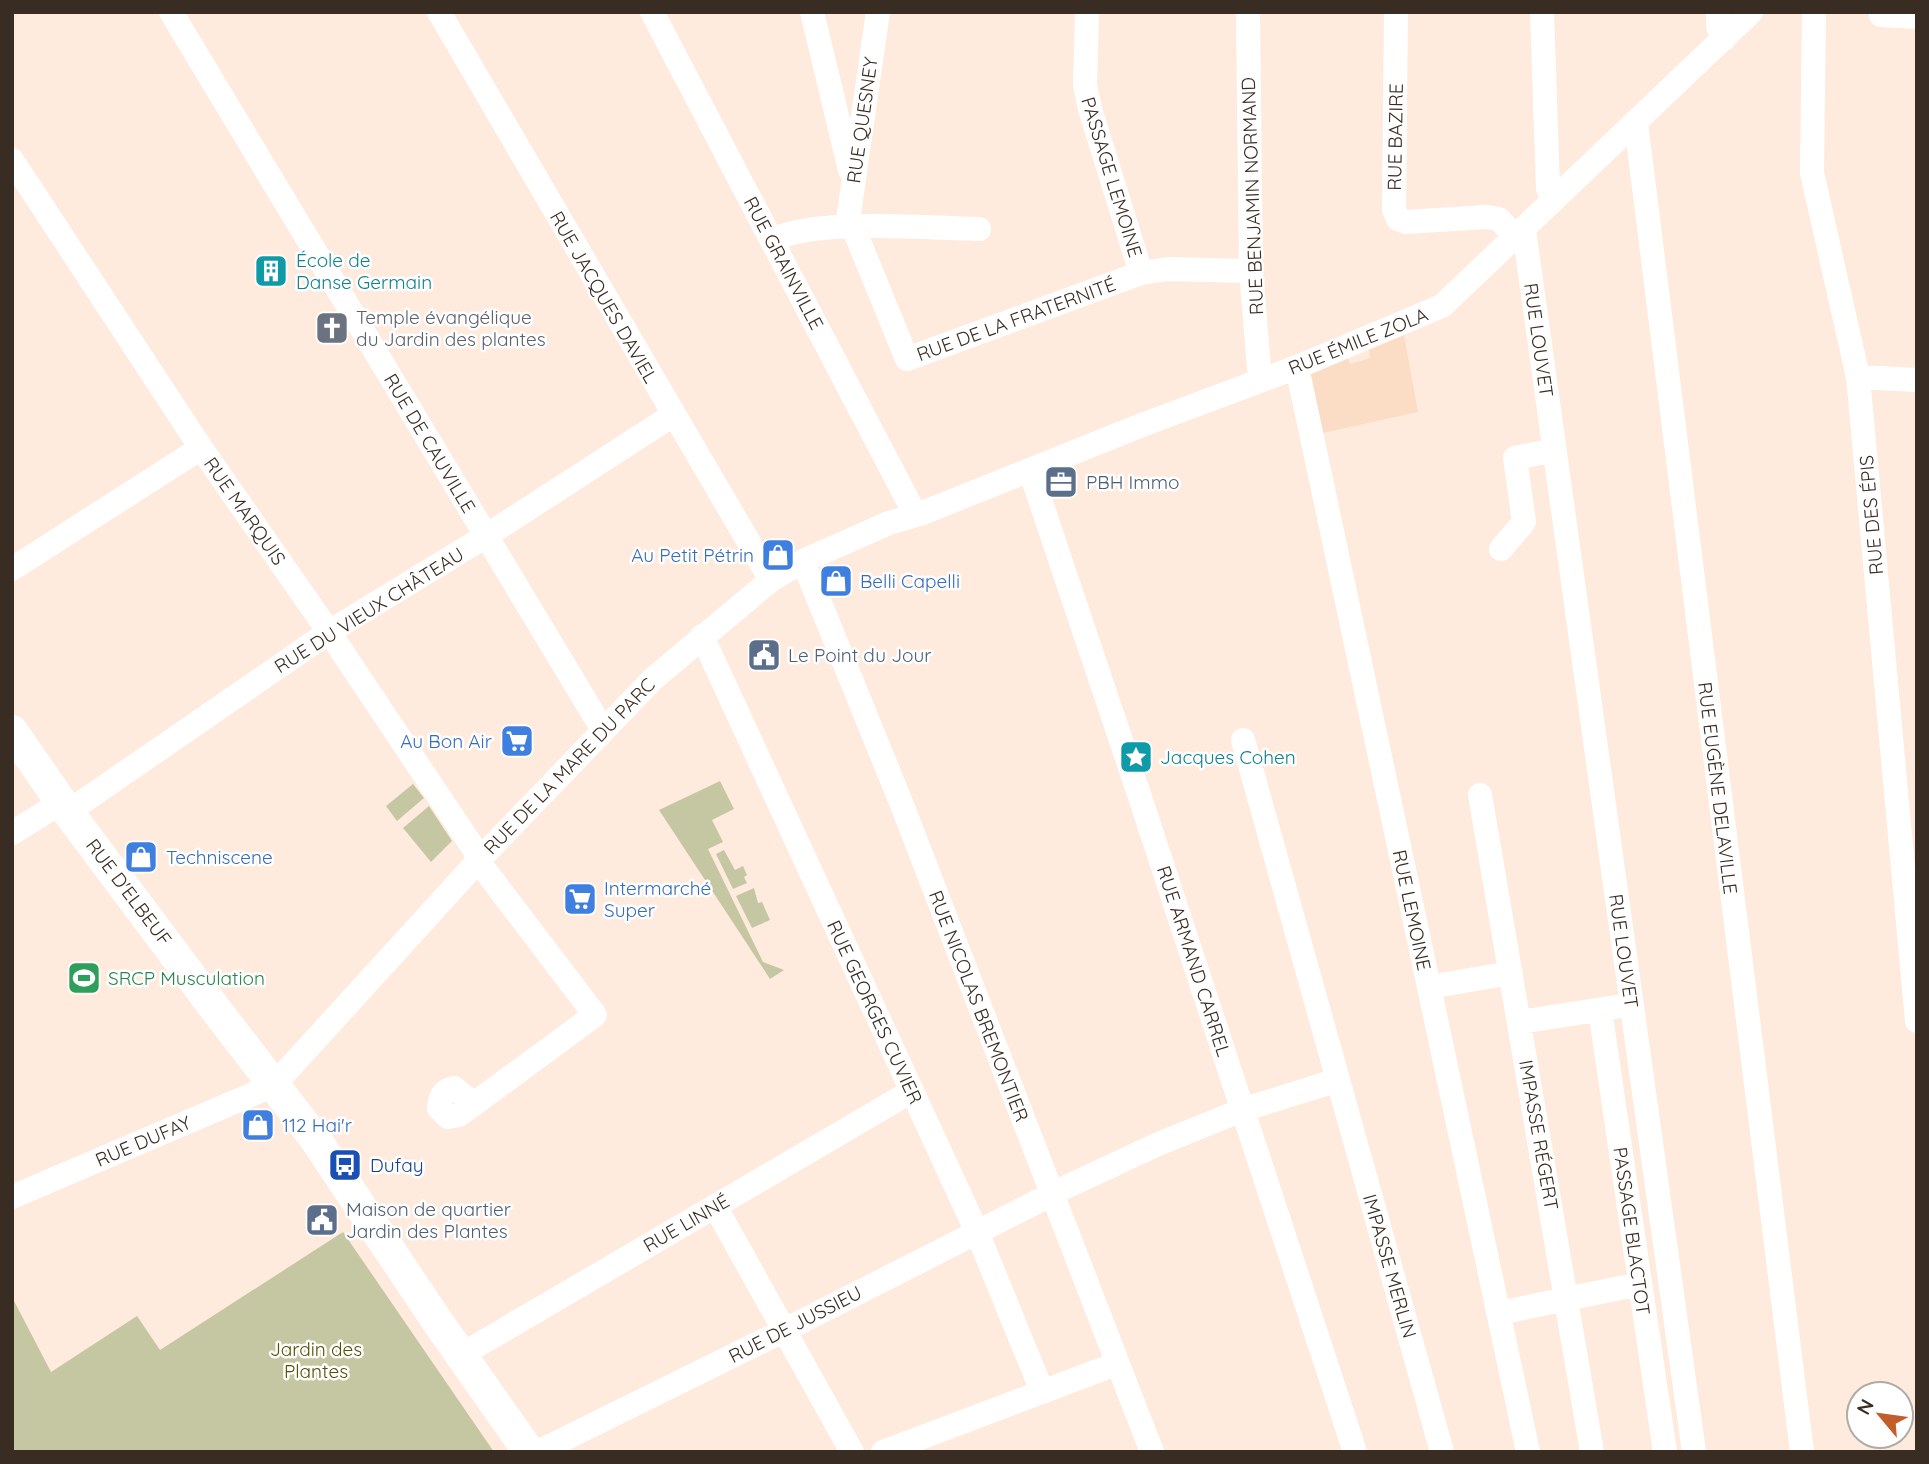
<svg xmlns="http://www.w3.org/2000/svg" width="1929" height="1464" viewBox="0 0 1929 1464" font-family="Quicksand,sans-serif">
	<style>
		.built { fill: #fbddc6 }
		.green { fill: #c5c7a3 }
		.lines { fill: none; stroke-linecap: round; stroke-linejoin: round }
		.minor { stroke: #fff; stroke-width: 24 }
		.major { stroke: #fff; stroke-width: 32 }
		.labels { text-anchor: middle; dominant-baseline: central; stroke-width: 5; stroke-linejoin: round; paint-order: stroke }
		.street-label { font-size: 19px; fill: #382c23; stroke: #fff }
		.culture-label { font-size: 19px; fill: #0d838f; stroke: #fff; text-anchor: start }
		.worship-label { font-size: 19px; fill: #5b616d; stroke: #fff; text-anchor: start }
		.service-label { font-size: 19px; fill: #4e5e75; stroke: #fff; text-anchor: start }
		.shop-label { font-size: 19px; fill: #366cbe; stroke: #fff; text-anchor: start }
		.leisure-label { font-size: 19px; fill: #27864d; stroke: #fff; text-anchor: start }
		.transit-label { font-size: 19px; fill: #164399; stroke: #fff; text-anchor: start }
		.park-label { font-size: 19px; fill: #515202; stroke: #fff }
	</style>
	<rect width="100%" height="100%" fill="#feebdd"/>
	<path class="built" d="M1404,335l14,77 -95,21 -13,-56 3,-6 35,-14 2,7 20,-6 -1,-9z"/>
	<path class="green" d="M720,781l14,28 -22,11 11,22 -15,7 55,113 21,8 -14,9 -111,-169z
		M413,784l11,14 -27,23 -11,-15z
		M429,806l23,35 -21,21 -28,-34z
		M724,850l11,20 8,-4 4,9 -3,2 3,6 -14,6 -17,-35z
		M754,888l4,15 4,-1 8,18 -18,8 -16,-32z
		M343,1232l151,220h-482v-155l39,75 86,-56 23,34z"/>
	<g class="lines">
		<path class="minor" d="M171,12l432,718
			M439,12l332,568
			M652,12l263,502
			M812,12l38,158
			M1087,12l-2,73 5,24 51,164
			M1248,12l3,259 9,109
			M1396,12l-2,198 4,9 8,3 81,-5 12,2 17,19
			M1542,12l6,176 5,13
			M1718,12v15l6,12
			M1814,12l-2,161 46,204 59,644
			M1881,12v3l36,2
			M1636,123l166,1329
			M12,160l189,288 128,184 145,217 4,12 117,154 -121,89 -15,11 -11,2 -9,-9c1,-11 3,-17 15,-20l20,16
			M847,227l31,-215
			M853,227l54,132 234,-86 27,-4 83,2
			M1524,230l170,1222
			M772,240c44,-22 155,-12 207,-11
			M1297,367l231,1085
			M1858,377l59,3
			M1030,470l108,321 217,661
			M1501,549l23,-27 -9,-64 39,-8
			M803,561l99,244 250,647
			M12,569l189,-121
			M702,636l275,596 65,159
			M1243,740l199,712
			M1480,795l112,657
			M68,812l261,-180 157,-96 187,-121
			M12,833l50,-31
			M1429,987l82,-14
			M1600,1010l65,442
			M1520,1022l96,-15
			M12,1197l262,-112 204,-224 175,-182 118,-99 32,-19 86,-38 31,-9 222,-89 155,-58 145,-61 309,-294
			M715,1206l137,246
			M1499,1313l141,-29
			M461,1355l451,-264
			M538,1452l247,-122 277,-141 94,-44 86,-35 96,-30
			M883,1452l233,-88"/>
		<path class="major" d="M12,731l56,81 148,198 98,127 123,184 92,131"/>
	</g>
	<defs>
		<symbol id="building-square" viewBox="-11 -11 22 22"><rect x="-9" y="-9" width="18" height="18" rx="4" fill="#0f9aa8" stroke="#fff"/><path d="M-4-6H4V6H1V3H-1V6H-4ZM-2.5-4.3h1.7v1.8h-1.7ZM.8-4.3h1.7v1.8H.8ZM-2.5-1h1.7V.8h-1.7ZM.8-1h1.7V.8H.8Z" fill="#fff"/></symbol>
		<symbol id="church-square" viewBox="-11 -11 22 22"><rect x="-9" y="-9" width="18" height="18" rx="4" fill="#6b7280" stroke="#fff"/><path d="M-1.2-6h2.4v3.5h3.3v2.4h-3.3V6h-2.4V-.1h-3.3v-2.4h3.3Z" fill="#fff"/></symbol>
		<symbol id="office-square" viewBox="-11 -11 22 22"><rect x="-9" y="-9" width="18" height="18" rx="4" fill="#5c6f8a" stroke="#fff"/><path d="M-6-3h4V-5.5h4V-3h4V5H-6ZM-1-4.5V-3h2v-1.5ZM-6 0V1H6V0Z" fill="#fff"/></symbol>
		<symbol id="shop-square" viewBox="-11 -11 22 22"><rect x="-9" y="-9" width="18" height="18" rx="4" fill="#3f7fe0" stroke="#fff"/><path d="M-5-2.5h2.3a2.7 3.5 0 0 1 5.4 0H5L5.5 6h-11ZM-1.5-2.5h3a1.5 2.3 0 0 0-3 0Z" fill="#fff"/></symbol>
		<symbol id="civic-square" viewBox="-11 -11 22 22"><rect x="-9" y="-9" width="18" height="18" rx="4" fill="#5c6f8a" stroke="#fff"/><path d="M-.6-6.5H3V-4.5H.6V-3L4-1V1h2V6H-6V1h2V-1L-.6-3ZM-1.2 2.5V6h2.4V2.5Z" fill="#fff"/></symbol>
		<symbol id="supermarket-square" viewBox="-11 -11 22 22"><rect x="-9" y="-9" width="18" height="18" rx="4" fill="#3f7fe0" stroke="#fff"/><path d="M-6-5.5h2.5l.6 2H6L4.5 2H-2.5L-4.4-4H-6ZM-1.5 3.2a1.3 1.3 0 1 0 .1 0ZM3 3.2a1.3 1.3 0 1 0 .1 0Z" fill="#fff"/></symbol>
		<symbol id="sight-square" viewBox="-11 -11 22 22"><rect x="-9" y="-9" width="18" height="18" rx="4" fill="#0f9aa8" stroke="#fff"/><path d="M0-6L1.8-2.2L6-1.7L2.9 1.2L3.7 5.4L0 3.3L-3.7 5.4L-2.9 1.2L-6-1.7L-1.8-2.2Z" fill="#fff"/></symbol>
		<symbol id="stadium-square" viewBox="-11 -11 22 22"><rect x="-9" y="-9" width="18" height="18" rx="4" fill="#2e9e5b" stroke="#fff"/><path d="M0-5a6.5 5 0 1 0 0 10a6.5 5 0 1 0 0-10ZM-3.5-1.8h7v3.6h-7Z" fill="#fff"/></symbol>
		<symbol id="bus-square" viewBox="-11 -11 22 22"><rect x="-9" y="-9" width="18" height="18" rx="4" fill="#1a4fb4" stroke="#fff"/><path d="M-5-6H5V4H4V6H2V4H-2V6H-4V4H-5ZM-3.5-4V0h7V-4ZM-3.5 1.2v1.5H-2V1.2ZM2 1.2v1.5H3.5V1.2Z" fill="#fff"/></symbol>
	</defs>
	<g fill-rule="evenodd">
		<use href="#building-square" x="252" y="252" width="38" height="38"/>
		<use href="#church-square" x="313" y="309" width="38" height="38"/>
		<use href="#office-square" x="1042" y="463" width="38" height="38"/>
		<use href="#shop-square" x="759" y="536" width="38" height="38"/>
		<use href="#shop-square" x="817" y="562" width="38" height="38"/>
		<use href="#civic-square" x="745" y="636" width="38" height="38"/>
		<use href="#supermarket-square" x="498" y="722" width="38" height="38"/>
		<use href="#sight-square" x="1117" y="738" width="38" height="38"/>
		<use href="#shop-square" x="122" y="838" width="38" height="38"/>
		<use href="#supermarket-square" x="561" y="880" width="38" height="38"/>
		<use href="#stadium-square" x="65" y="959" width="38" height="38"/>
		<use href="#shop-square" x="239" y="1106" width="38" height="38"/>
		<use href="#bus-square" x="326" y="1146" width="38" height="38"/>
		<use href="#civic-square" x="303" y="1201" width="38" height="38"/>
	</g>
	<g class="labels">
		<g class="street-label">
			<text transform="translate(862 120) rotate(-82)">RUE QUESNEY</text>
			<text transform="translate(1395 137) rotate(-89)">RUE BAZIRE</text>
			<text transform="translate(1112 177) rotate(73)">PASSAGE LEMOINE</text>
			<text transform="translate(1252 196) rotate(-92)">RUE BENJAMIN NORMAND</text>
			<text transform="translate(784 263) rotate(62)">RUE GRAINVILLE</text>
			<text transform="translate(604 297) rotate(60)">RUE JACQUES DAVIEL</text>
			<text transform="translate(1016 319) rotate(-20)">RUE DE LA FRATERNITÉ</text>
			<text transform="translate(1539 340) rotate(82)">RUE LOUVET</text>
			<text transform="translate(1358 341) rotate(-22)">RUE ÉMILE ZOLA</text>
			<text transform="translate(430 443) rotate(59)">RUE DE CAUVILLE</text>
			<text transform="translate(245 511) rotate(55)">RUE MARQUIS</text>
			<text transform="translate(1871 515) rotate(-95)">RUE DES ÉPIS</text>
			<text transform="translate(369 610) rotate(-32)">RUE DU VIEUX CHÂTEAU</text>
			<text transform="translate(569 766) rotate(-46)">RUE DE LA MARE DU PARC</text>
			<text transform="translate(1718 788) rotate(83)">RUE EUGÈNE DELAVILLE</text>
			<text transform="translate(129 892) rotate(53)">RUE D'ELBEUF</text>
			<text transform="translate(1412 910) rotate(78)">RUE LEMOINE</text>
			<text transform="translate(1624 951) rotate(82)">RUE LOUVET</text>
			<text transform="translate(1194 961) rotate(72)">RUE ARMAND CARREL</text>
			<text transform="translate(979 1006) rotate(69)">RUE NICOLAS BREMONTIER</text>
			<text transform="translate(875 1012) rotate(65)">RUE GEORGES CUVIER</text>
			<text transform="translate(1539 1135) rotate(80)">IMPASSE RÉGERT</text>
			<text transform="translate(143 1141) rotate(-23)">RUE DUFAY</text>
			<text transform="translate(686 1223) rotate(-30)">RUE LINNÉ</text>
			<text transform="translate(1632 1231) rotate(82)">PASSAGE BLACTOT</text>
			<text transform="translate(1390 1266) rotate(74)">IMPASSE MERLIN</text>
			<text transform="translate(795 1324) rotate(-27)">RUE DE JUSSIEU</text>
		</g>
		<g class="culture-label">
			<text x="296" y="260">École de<tspan x="296" dy="22">Danse Germain</tspan></text>
			<text x="1160" y="757">Jacques Cohen</text>
		</g>
		<g class="worship-label">
			<text x="356" y="317">Temple évangélique<tspan x="356" dy="22">du Jardin des plantes</tspan></text>
		</g>
		<g class="service-label">
			<text x="1086" y="482">PBH Immo</text>
			<text x="788" y="655">Le Point du Jour</text>
			<text x="346" y="1209">Maison de quartier<tspan x="346" dy="22">Jardin des Plantes</tspan></text>
		</g>
		<g class="shop-label">
			<text x="754" y="555" text-anchor="end">Au Petit Pétrin</text>
			<text x="860" y="581">Belli Capelli</text>
			<text x="492" y="741" text-anchor="end">Au Bon Air</text>
			<text x="166" y="857">Techniscene</text>
			<text x="604" y="888">Intermarché<tspan x="604" dy="22">Super</tspan></text>
			<text x="282" y="1125">112 Hai'r</text>
		</g>
		<g class="leisure-label">
			<text x="108" y="978">SRCP Musculation</text>
		</g>
		<g class="transit-label">
			<text x="370" y="1165">Dufay</text>
		</g>
		<g class="park-label">
			<text x="316" y="1349">Jardin des<tspan x="316" dy="22">Plantes</tspan></text>
		</g>
	</g>
	<rect width="1929" height="1464" fill="none" stroke="#382c23" stroke-width="28"/>
	<g transform="translate(1880 1415) rotate(299)"><circle r="33" fill="#ffffff" stroke="#afaba7" stroke-width="2"/>
	<path d="M0-5L12 26L0 18L-12 26Z" fill="#c35e2a"/>
	<text y="-10" font-size="19" font-weight="bold" text-anchor="middle" fill="#382c23">N</text>
	</g>
</svg>
